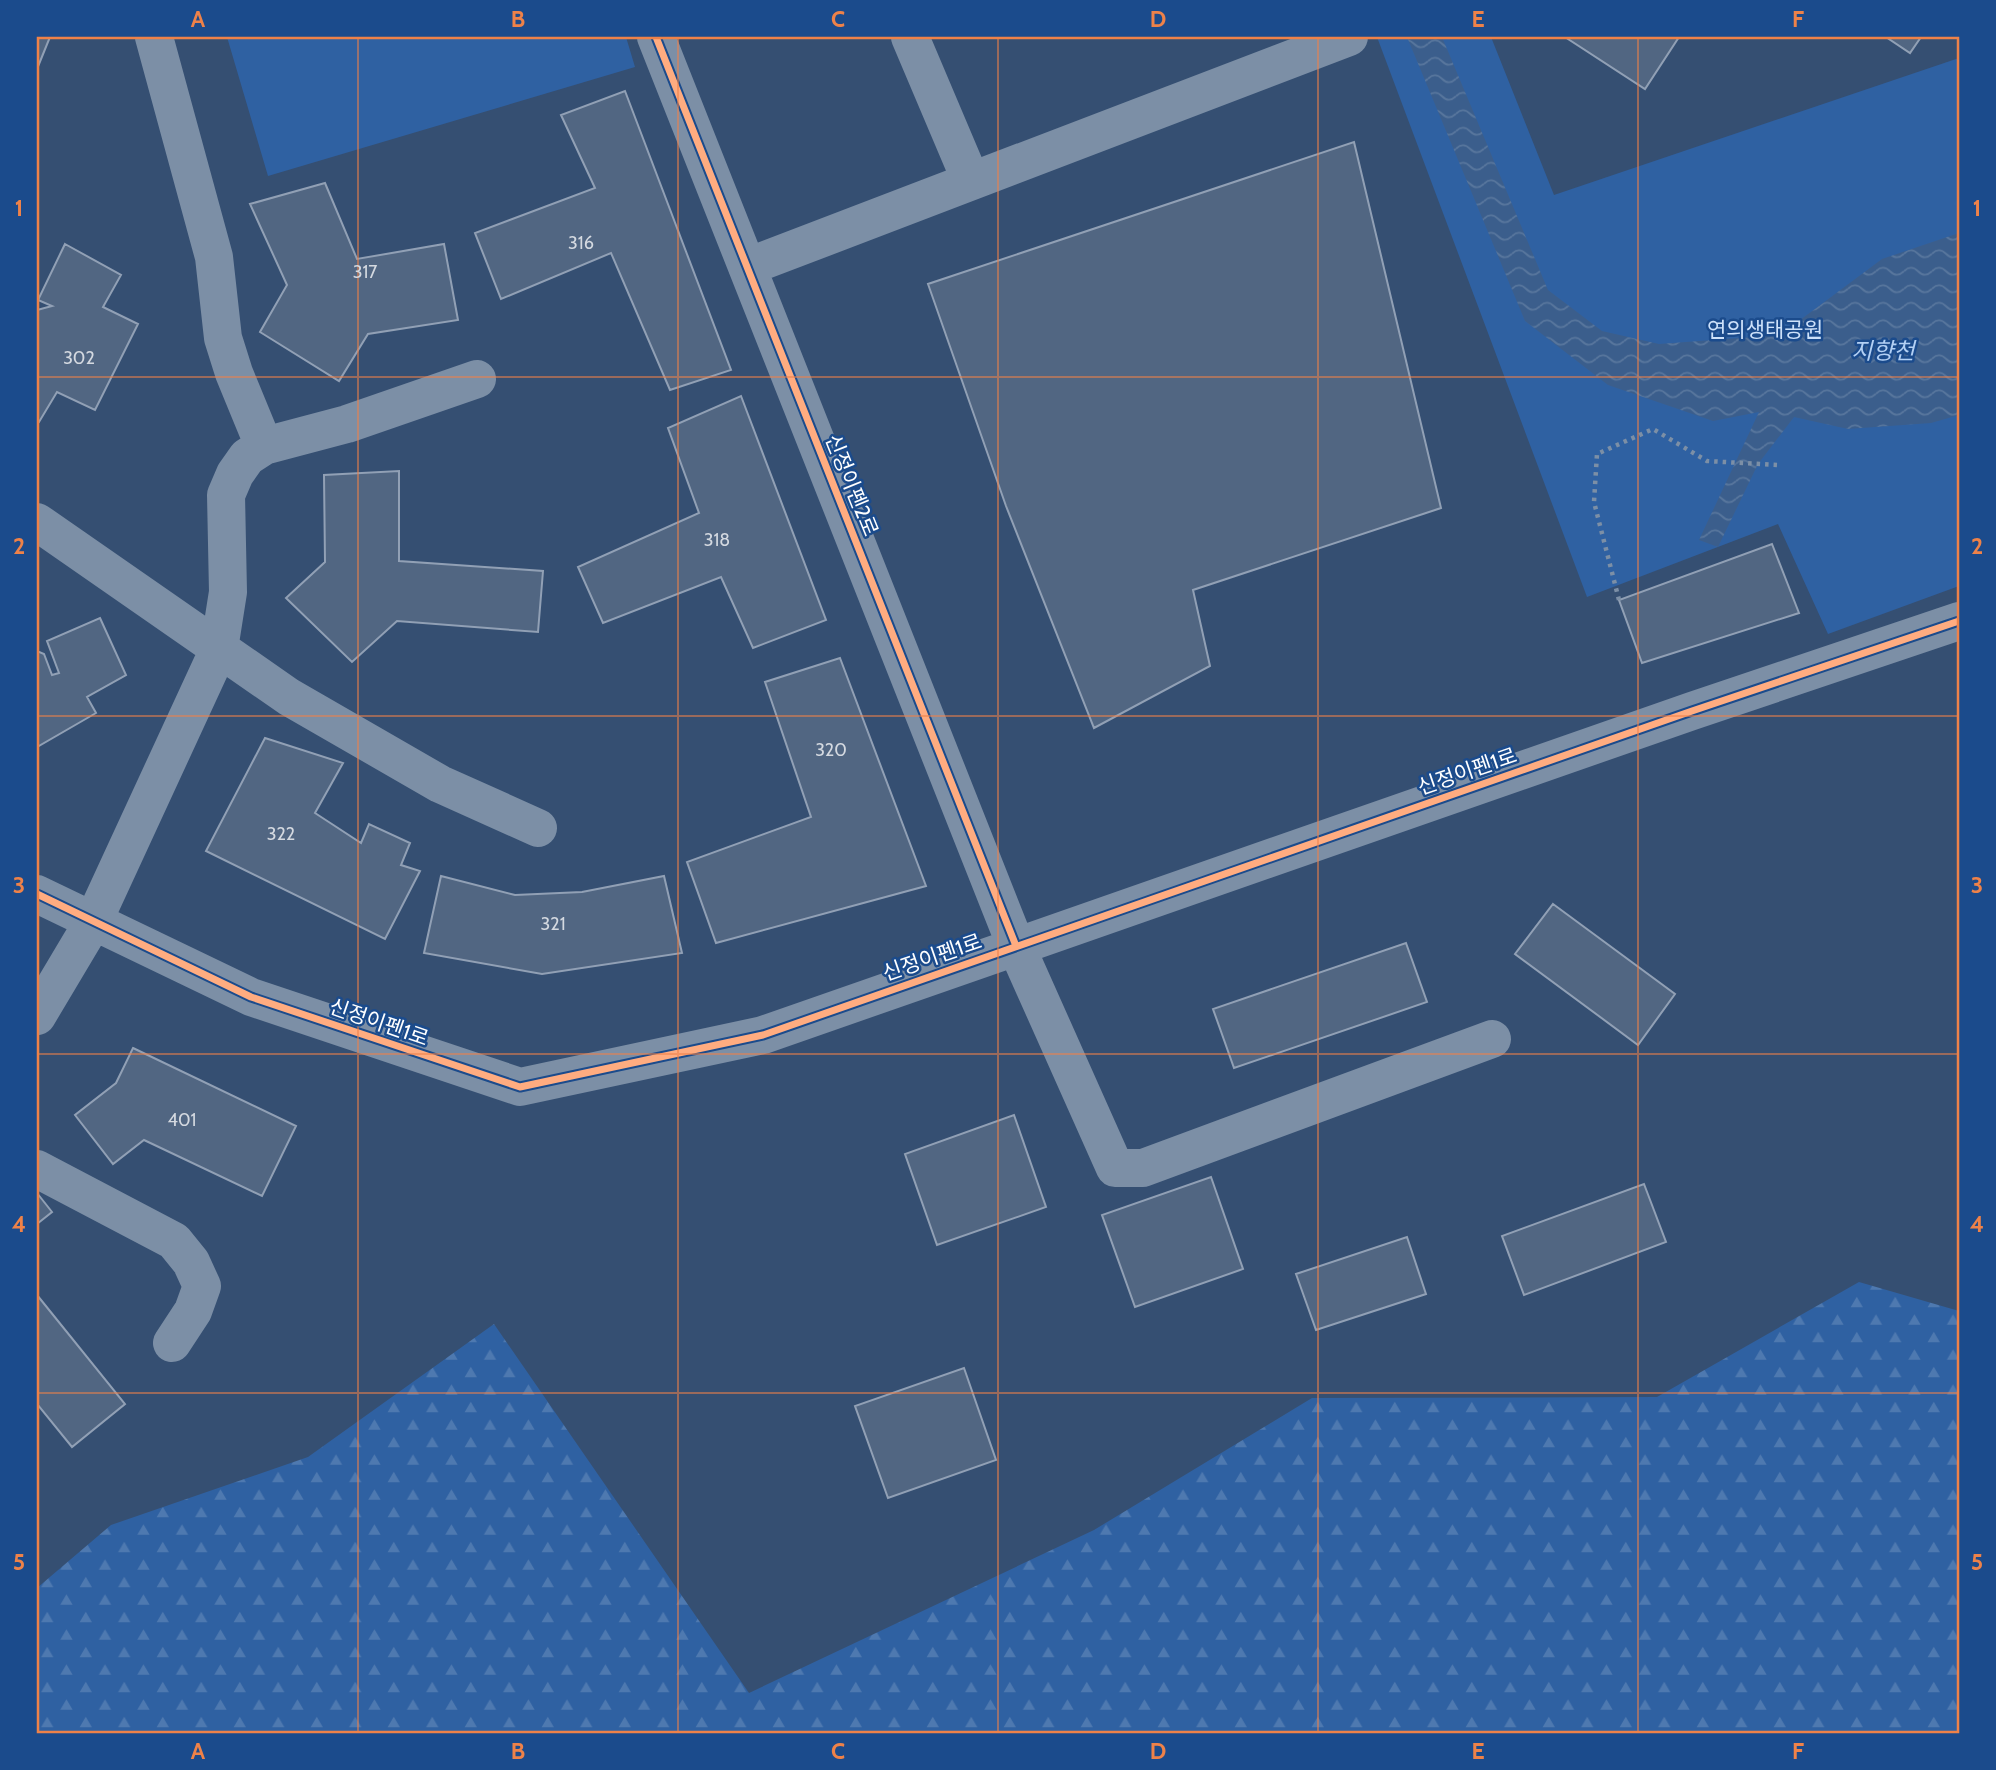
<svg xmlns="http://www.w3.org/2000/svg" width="1996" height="1770" viewBox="0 0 1996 1770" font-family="Cabin,'Noto Sans KR',sans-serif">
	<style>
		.forest { fill: url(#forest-firs) }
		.green { fill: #2f61a2 }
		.water { fill: url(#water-waves) }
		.building { fill: #516682; stroke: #91a0b5; stroke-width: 2 }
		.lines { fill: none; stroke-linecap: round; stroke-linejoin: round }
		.path { stroke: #7c8fa6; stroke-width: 4.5; stroke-dasharray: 3.5 5; stroke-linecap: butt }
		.minor { stroke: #7c8fa6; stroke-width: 38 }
		.cycleway-casing { stroke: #1b4b8c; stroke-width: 11 }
		.cycleway { stroke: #ffac80; stroke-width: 7 }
		.grid { fill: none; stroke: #ee8249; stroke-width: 2; stroke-opacity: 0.55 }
		.labels { text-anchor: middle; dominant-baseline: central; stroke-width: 5; stroke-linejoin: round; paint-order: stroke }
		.number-label { font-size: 18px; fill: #d4d9e0 }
		.park-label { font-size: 21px; fill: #cde1fa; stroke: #1b4b8c }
		.street-label { font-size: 21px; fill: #fff; stroke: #1b4b8c }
		.water-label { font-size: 23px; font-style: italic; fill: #b3d0f4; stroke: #1b4b8c }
		.neatline { fill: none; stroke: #ee8249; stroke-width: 2.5 }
		.grid-label { font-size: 23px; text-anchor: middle; font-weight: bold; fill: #ee8249 }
	</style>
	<defs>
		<pattern id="forest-firs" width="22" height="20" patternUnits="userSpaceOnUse" patternTransform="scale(1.75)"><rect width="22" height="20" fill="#2f61a2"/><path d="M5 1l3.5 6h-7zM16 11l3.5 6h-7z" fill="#4e79b0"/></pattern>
		<pattern id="water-waves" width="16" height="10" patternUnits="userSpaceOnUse" patternTransform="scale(1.75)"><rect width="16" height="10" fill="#3b5e8c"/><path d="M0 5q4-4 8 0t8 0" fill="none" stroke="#58769d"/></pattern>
	</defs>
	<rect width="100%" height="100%" fill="#354f72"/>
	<path class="forest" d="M1859,1282l100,29v422h-1922v-145l74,-63 197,-68 186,-133 255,369 345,-163 218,-132 345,-1z"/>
	<path class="green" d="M227,37h399l9,30 -367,109z
		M1377,37h114l63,158 405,-137v528l-131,48 -50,-110 -191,73z"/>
	<path class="water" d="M1407,37h35l106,253 54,41 57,13 121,-9 102,-76 77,-26v182l-28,8 -83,6 -54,-12 -36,47 -40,83 -19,-7 60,-128 -46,9 -105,-36 -83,-64z"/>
	<path class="building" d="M37,37h13l-13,32z
		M1565,37h114l-34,52z
		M1886,37h35l-11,16z
		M625,91l106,279 -61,20 -59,-137 -110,46 -26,-66 120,-45 -34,-73z
		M1354,142l87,366 -248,82 17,76 -116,62 -88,-222 -78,-222z
		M325,183l32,76 87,-15 14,76 -90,14 -29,47 -79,-49 27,-47 -37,-81z
		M65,244l56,31 -18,32 35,17 -43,86 -38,-18 -18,30 -2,-1v-111l15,-4 -14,-6z
		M741,396l85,224 -73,28 -32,-71 -118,46 -25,-56 121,-54 -31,-85z
		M399,471v90l144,10 -5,61 -141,-11 -45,41 -66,-64 39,-36 -1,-87z
		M1772,544l27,69 -157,50 -23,-63z
		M100,618l26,57 -39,22 9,16 -59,34v-96l7,3 8,21 7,-2 -12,-32z
		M840,658l86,228 -210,57 -29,-81 124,-45 -46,-135z
		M265,738l78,25 -28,50 46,30 8,-19 41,19 -9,22 19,6 -35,68 -179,-88z
		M441,876l74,19 67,-3 82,-16 18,77 -140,21 -118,-21z
		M1553,904l122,90 -37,51 -123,-91z
		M1406,943l21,59 -193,66 -21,-59z
		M133,1048l163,78 -34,70 -118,-56 -31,24 -38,-49 41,-32z
		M1014,1115l32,92 -109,38 -32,-91z
		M1211,1177l32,92 -108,38 -33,-92z
		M1644,1184l22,58 -142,53 -22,-59z
		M37,1193l15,19 -15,12z
		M1407,1237l19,57 -110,36 -20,-56z
		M37,1295l88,109 -53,43 -35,-43z
		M964,1368l32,92 -108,38 -33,-92z"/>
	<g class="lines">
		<path class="path" d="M1619,600l-25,-98 3,-48 56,-25 54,32 70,4"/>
		<path class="minor" d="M154,37l60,220 9,81 11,35 30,73
			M656,37l360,909 99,222h28l349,-129
			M910,37l61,144
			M747,267l602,-230
			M37,522l252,175 151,87 98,44
			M37,894l214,103 269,90 243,-52 929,-324 267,-90
			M37,1016l56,-94 126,-273 9,-57 -2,-97 9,-21 12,-17 17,-11 83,-22 130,-45
			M37,1169l137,72 17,21 11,24 -9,25 -21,32"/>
		<defs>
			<path id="cycleway" d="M656,37l360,909
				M37,894l214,103 269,90 243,-52 929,-324 267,-90"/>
		</defs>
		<use href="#cycleway" class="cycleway-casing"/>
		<use href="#cycleway" class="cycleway"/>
	</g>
	<path class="grid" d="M358,37v1696M678,37v1696M998,37v1696M1318,37v1696M1638,37v1696M37,377h1922M37,716h1922M37,1054h1922M37,1393h1922"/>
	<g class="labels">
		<g class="number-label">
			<text x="581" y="243">316</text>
			<text x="365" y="272">317</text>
			<text x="79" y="358">302</text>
			<text x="717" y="540">318</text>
			<text x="831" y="750">320</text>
			<text x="281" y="834">322</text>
			<text x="553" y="924">321</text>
			<text x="182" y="1120">401</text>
		</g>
		<g class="park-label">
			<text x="1765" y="329">연의생태공원</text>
		</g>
		<g class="street-label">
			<text transform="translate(852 485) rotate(68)">신정이펜2로</text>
			<text transform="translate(1467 771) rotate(-19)">신정이펜1로</text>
			<text transform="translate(932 957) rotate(-19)">신정이펜1로</text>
			<text transform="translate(379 1022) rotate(19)">신정이펜1로</text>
		</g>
		<g class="water-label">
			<text x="1883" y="351">지향천</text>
		</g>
	</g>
	<rect width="1996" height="1770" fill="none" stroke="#1b4b8c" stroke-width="77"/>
	<rect x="38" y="38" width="1920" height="1694" class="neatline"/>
	<g class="grid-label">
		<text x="198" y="27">A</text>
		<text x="518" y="27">B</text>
		<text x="838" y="27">C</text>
		<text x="1158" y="27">D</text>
		<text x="1478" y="27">E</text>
		<text x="1798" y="27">F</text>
		<text x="19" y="216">1</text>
		<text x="1977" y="216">1</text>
		<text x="19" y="554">2</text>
		<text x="1977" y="554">2</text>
		<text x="19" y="893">3</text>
		<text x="1977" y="893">3</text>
		<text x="19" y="1232">4</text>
		<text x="1977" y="1232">4</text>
		<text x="19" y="1570">5</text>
		<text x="1977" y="1570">5</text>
		<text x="198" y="1759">A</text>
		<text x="518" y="1759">B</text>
		<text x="838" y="1759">C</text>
		<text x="1158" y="1759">D</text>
		<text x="1478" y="1759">E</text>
		<text x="1798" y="1759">F</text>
	</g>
</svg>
